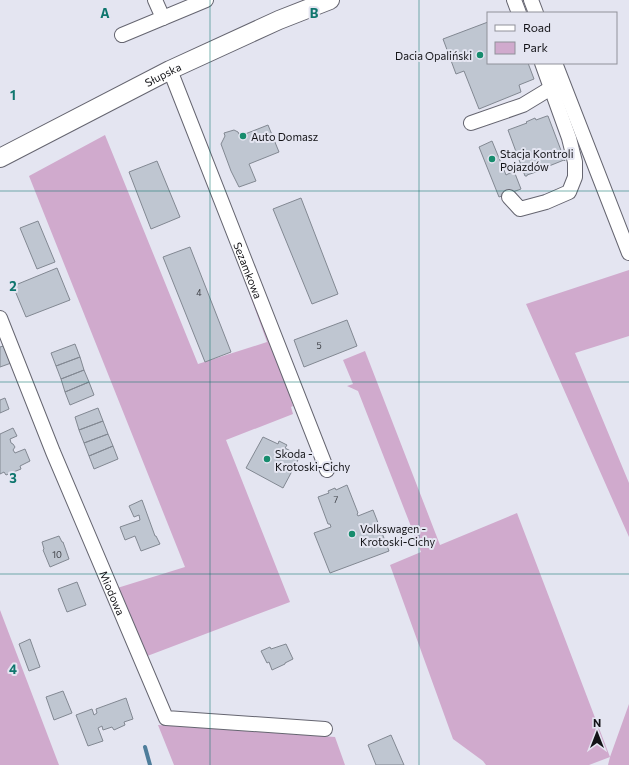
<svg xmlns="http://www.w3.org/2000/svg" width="629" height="765" viewBox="0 0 629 765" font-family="Commissioner,sans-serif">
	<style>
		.green { fill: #d0aacd }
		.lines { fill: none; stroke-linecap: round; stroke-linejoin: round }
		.stream { stroke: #4e7d9b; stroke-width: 4 }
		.building { fill: #bfc6d1; stroke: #828892 }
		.minor-casing { stroke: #656570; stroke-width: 16 }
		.major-casing { stroke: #656570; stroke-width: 20 }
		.minor { stroke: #fff; stroke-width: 14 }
		.major { stroke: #fff; stroke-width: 18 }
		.grid { fill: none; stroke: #0f766e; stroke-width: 1; stroke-opacity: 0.55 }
		.poi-dot { fill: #178c6d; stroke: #e4e5f1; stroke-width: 1.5 }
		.labels { text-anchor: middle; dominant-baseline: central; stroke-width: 4; stroke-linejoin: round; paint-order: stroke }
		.number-label { font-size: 9px; fill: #3e4046 }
		.poi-label { font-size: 11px; fill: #131317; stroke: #e4e5f1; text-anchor: start }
		.street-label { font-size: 11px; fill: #131317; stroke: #e4e5f1 }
		.grid-label { font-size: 13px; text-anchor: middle; font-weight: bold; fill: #0f766e; stroke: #e4e5f1; stroke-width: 4; stroke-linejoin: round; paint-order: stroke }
	</style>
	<rect width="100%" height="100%" fill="#e4e5f1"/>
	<path class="green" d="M105,135l93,229 69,-22 -43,-118 62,160 7,22 -2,1 2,7 -67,26 64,162 -148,56 -28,-69 71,-22 -156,-391z
		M629,270v66l-54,17 54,130v54l-103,-233z
		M365,351l75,194 77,-32 93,244 19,-53v61h-21l2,-8 -21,8h-103l-3,-4 -30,-22 -63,-174 31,-13 -63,-161 -11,-5 6,-2 -10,-24z
		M0,610l59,155h-59z
		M158,725l177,12 10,28h-171z"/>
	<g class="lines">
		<path class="stream" d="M145,747l5,18"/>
	</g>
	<path class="building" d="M488,22v41h40l6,16 -15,6 2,7 -42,17 -15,-38 -8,3 -13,-35z
		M547,116h1l17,45 -1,-1 -20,8 1,1 -18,6v1h-2l-17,-46 19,-7 -1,-1 9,-4 1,2z
		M268,125l11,27 -30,12 7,17 -17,6 -8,-16 -10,-27 4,-8 -1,-3 10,-3 4,2 2,4z
		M492,141l14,34 8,-4 7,18 -22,8 -20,-50z
		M157,161l23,56 -29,12 -22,-57z
		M301,198l37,96 -26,10 -39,-95z
		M38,221l17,41 -18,7 -17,-41z
		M190,247l41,105 -26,10 -42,-105z
		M57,268l13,32 -44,17 -13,-31z
		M347,320l10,26 -53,21 -10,-27z
		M75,344l5,13 -24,9 -5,-13z
		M7,345l7,17 -14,5v-20z
		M80,357l4,13 -23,9 -5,-13z
		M84,370l5,12 -24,10 -4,-13z
		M89,382l5,13 -24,10 -5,-13z
		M5,398l4,11 -9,4v-13z
		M98,408l5,13 -24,9 -4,-13z
		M103,421l5,13 -24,9 -5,-13z
		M13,428l4,8 -7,3 1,4 2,1 2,3 -2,3 2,3 10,-4 5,12 -10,5 1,3 -15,6 -2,-3 -4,2v-40z
		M108,434l5,12 -24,10 -5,-13z
		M263,437l15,7 1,-3 8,4 -2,3 15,8 -17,32 -37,-20z
		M113,446l5,13 -24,10 -5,-13z
		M347,485l11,28 -1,1 1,2 15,-6 16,41 -59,22 -16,-40 17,-6 -1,-3h-2l-10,-27 11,-4 -1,-2 7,-3 1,2z
		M142,500l13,36h1l4,8 -19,7 -6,-15 -10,4 -5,-13 20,-7 -1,-5 -5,2 -5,-11z
		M59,536l3,6h1l6,17 -19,8 -7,-17 1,-1 -2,-7z
		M77,582l9,23 -19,7 -9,-23z
		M30,639l10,28 -11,4 -10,-27z
		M286,644l7,15 -8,4v1l-13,6 -3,-8 -2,1 -6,-12 9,-4 1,2z
		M63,691l9,22 -18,7 -8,-23z
		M126,698l7,21 -9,3 1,3 -11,5 -2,-3 -9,3 -1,-4 -4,2 5,13 -15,5 -12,-31 16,-6 2,6 3,-2 -1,-4z
		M391,735l13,30h-28l-8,-20z"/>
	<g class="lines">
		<defs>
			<g id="minor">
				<path d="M155,0l8,18"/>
				<path d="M514,0l5,13"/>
				<path d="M531,0l5,13"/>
				<path d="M122,35l84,-35"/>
				<path d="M555,63l74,190"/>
				<path id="s1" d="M170,70l157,400"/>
				<path d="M471,123l52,-18 28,-17"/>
				<path d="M509,197l11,12 26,-7 23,-10 6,-15v-15l-6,-24 -27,-75"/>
				<path id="s2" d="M0,318l53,134 113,266 159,11"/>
			</g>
			<g id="major">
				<path id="s3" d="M0,158l170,-88 109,-50 51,-20"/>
			</g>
		</defs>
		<use href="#minor" class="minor-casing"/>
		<use href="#major" class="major-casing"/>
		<use href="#minor" class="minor"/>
		<use href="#major" class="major"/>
	</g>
	<path class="grid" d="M210,0v765M419,0v765M0,191h629M0,382h629M0,574h629"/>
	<g class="poi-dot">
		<circle cx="480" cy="55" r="4"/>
		<circle cx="243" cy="136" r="4"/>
		<circle cx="492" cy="159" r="4"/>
		<circle cx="267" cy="459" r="4"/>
		<circle cx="352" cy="534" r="4"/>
	</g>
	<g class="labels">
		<g class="number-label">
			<text x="199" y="292">4</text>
			<text x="319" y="345">5</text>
			<text x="336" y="499">7</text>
			<text x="57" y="554">10</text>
		</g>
		<g class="poi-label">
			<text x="472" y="55" text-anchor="end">Dacia Opaliński</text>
			<text x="251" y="136">Auto Domasz</text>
			<text x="500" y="153">Stacja Kontroli<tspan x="500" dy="13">Pojazdów</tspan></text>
			<text x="275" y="453">Skoda -<tspan x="275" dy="13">Krotoski-Cichy</tspan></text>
			<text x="360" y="528">Volkswagen -<tspan x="360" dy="13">Krotoski-Cichy</tspan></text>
		</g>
		<g class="street-label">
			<text stroke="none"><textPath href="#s3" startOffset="183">Słupska</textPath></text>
			<text stroke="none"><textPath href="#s1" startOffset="215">Sezamkowa</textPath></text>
			<text stroke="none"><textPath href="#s2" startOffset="297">Miodowa</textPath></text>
		</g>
	</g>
	<g class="grid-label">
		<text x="105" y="18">A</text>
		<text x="314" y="18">B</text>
		<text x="13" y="100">1</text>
		<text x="13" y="291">2</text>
		<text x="13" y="483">3</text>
		<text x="13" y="674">4</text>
	</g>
	<rect x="487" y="12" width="130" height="52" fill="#e4e5f1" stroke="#90919a"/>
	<rect x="495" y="25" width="20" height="6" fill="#ffffff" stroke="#90919a"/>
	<text x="523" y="32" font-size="12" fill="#131317">Road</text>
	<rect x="495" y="42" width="20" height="12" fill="#d0aacd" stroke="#90919a"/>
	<text x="523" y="52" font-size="12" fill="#131317">Park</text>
	<g transform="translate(597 733)" stroke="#e4e5f1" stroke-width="3" paint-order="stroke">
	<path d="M0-3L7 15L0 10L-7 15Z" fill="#131317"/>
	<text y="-6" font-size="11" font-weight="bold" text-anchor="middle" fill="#131317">N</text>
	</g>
</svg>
